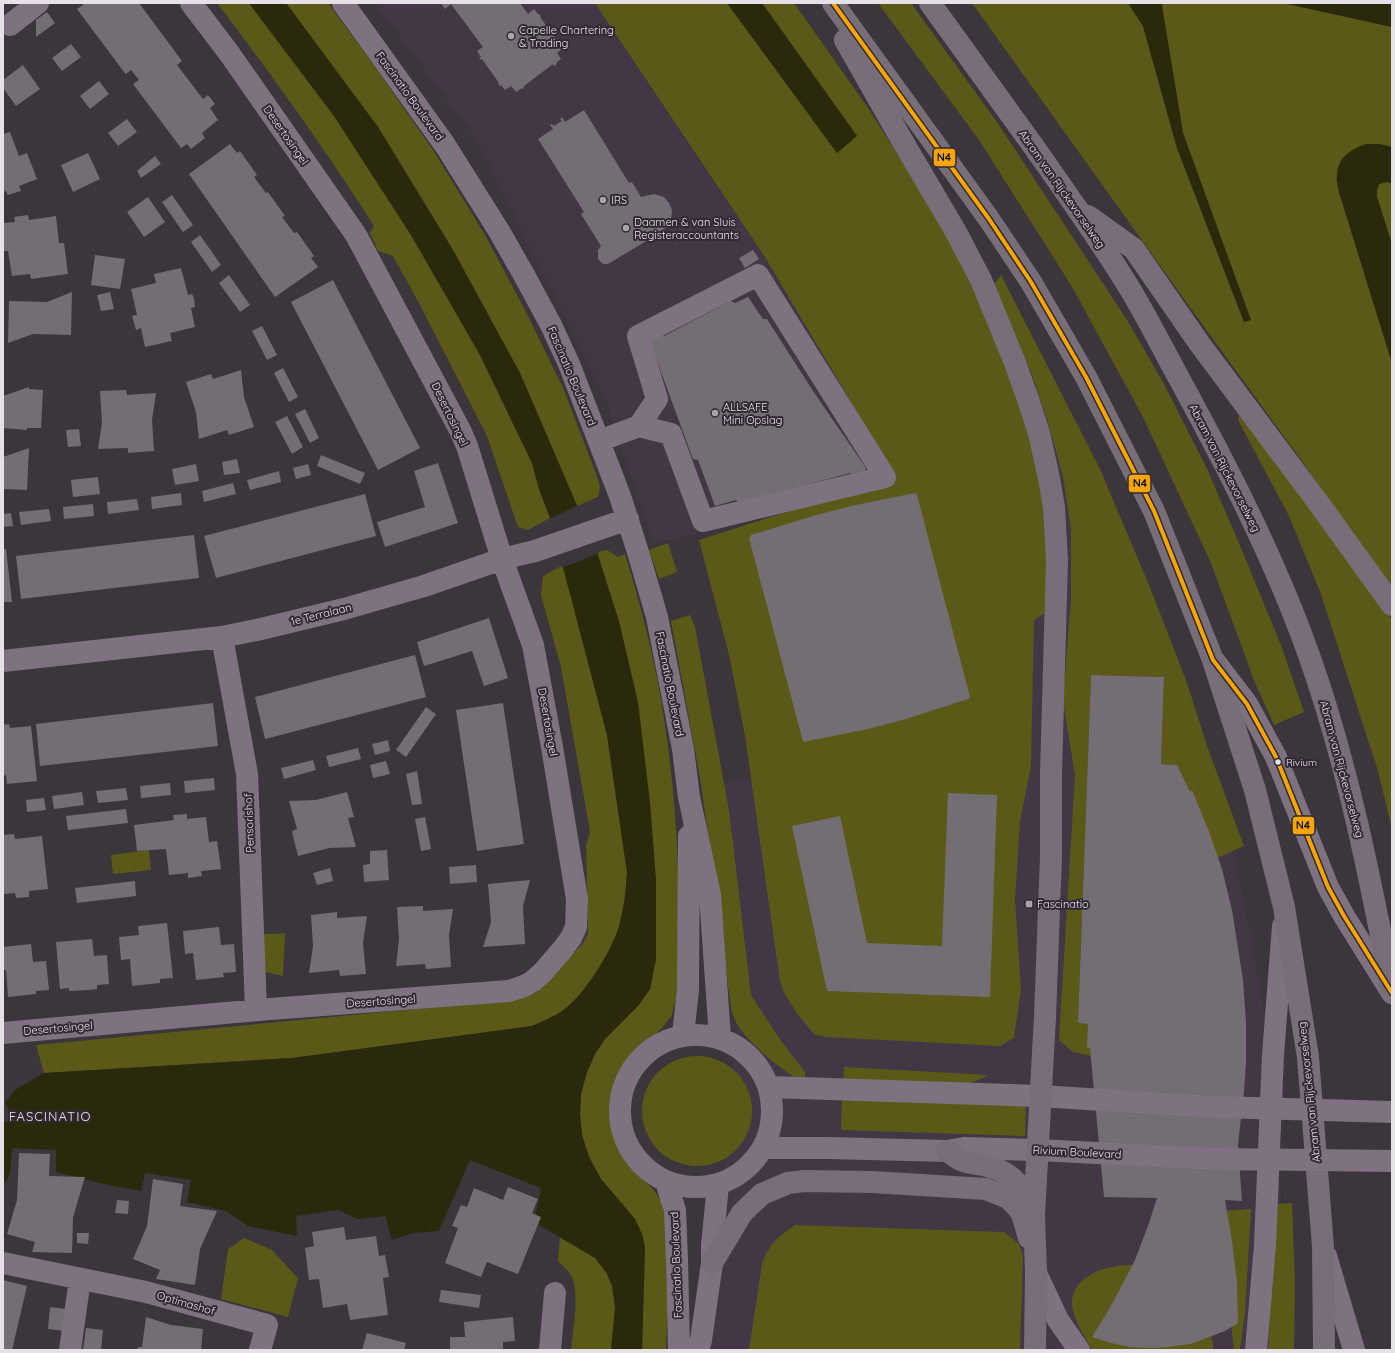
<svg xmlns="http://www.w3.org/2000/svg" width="1395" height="1353" viewBox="0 0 1395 1353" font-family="Quicksand,sans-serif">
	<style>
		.built { fill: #433745 }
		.green { fill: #5b5917 }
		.water { fill: #2b290b }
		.pier { fill: #3b363b }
		.building { fill: #736e73 }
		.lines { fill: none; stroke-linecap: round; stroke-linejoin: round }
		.minor { stroke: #7e7180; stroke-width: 22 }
		.highway { stroke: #776e79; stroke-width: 22 }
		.minor-bridge { stroke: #7e7180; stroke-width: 22 }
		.bus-1-casing { stroke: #322934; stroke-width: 7 }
		.bus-1 { stroke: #f7a600; stroke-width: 4 }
		.poi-dot { fill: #aaa4ab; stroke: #322934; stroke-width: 1.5 }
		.bus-dot { fill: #e6e0e7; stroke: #322934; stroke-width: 1.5 }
		.labels { text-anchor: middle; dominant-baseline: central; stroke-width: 4; stroke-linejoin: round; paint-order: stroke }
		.bus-label { font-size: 10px; fill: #e6e0e7; stroke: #322934; text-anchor: start }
		.poi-label { font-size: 11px; fill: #e6e0e7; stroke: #322934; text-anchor: start }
		.street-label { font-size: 11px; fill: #e6e0e7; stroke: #322934 }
		.quarter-label { font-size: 13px; letter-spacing: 1px; fill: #e6e0e7; stroke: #322934 }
		.line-badge { stroke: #322934; stroke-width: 1.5 }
		.pale-badge-label { font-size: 11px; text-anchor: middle; font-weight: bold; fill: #111 }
	</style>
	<rect width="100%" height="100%" fill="#3b363b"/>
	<path class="built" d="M375,3h296l295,308 43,-12 204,475 22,83 38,198 11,201 -1,94h-576l32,-351 -34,-210 295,-73 -49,-243 -297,71 -50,-149 -126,-254z"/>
	<path class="green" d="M217,3h32l85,113 77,119 69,120 52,108 7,26 11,29 -22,12 -10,-3 -31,-91 -67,-131 -27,-49 -15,-5 -8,-18 4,-7c-49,-77 -102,-151 -157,-223z
		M286,3h42l45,61 60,86 52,85 41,77 37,76 34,88 3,12 -2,9 -21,9 -57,-133 -67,-123 -75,-123z
		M595,3h132l110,150 20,-17 -95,-133h32l72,102 68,106 29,54 57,136 27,109v102l-13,8 -3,146 -11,55 -5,79 6,89 -7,49 -14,8 -175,-9 -11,-3 -16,-19 -14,-22 -4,-12 -35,-245 -15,-77 -31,-119 194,-62 -42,-76 -86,-145z
		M878,3h33l88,122 128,195 37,64 44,87 31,72 42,102 23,67 -30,13 -19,-42 -44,-120 -68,-146 -72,-132 -92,-145z
		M972,3h156l15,23 34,122 67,174 6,-2 -67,-187 -21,-127 1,-3h120l109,24v120l-13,-3 -43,34 3,14 53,171v228l-93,-134 -110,-151z
		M1387,182l5,1v61l-15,-47v-7l2,-6z
		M1001,275l99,194 49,116 37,95 21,66 37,100 -29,13 -38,-94 -16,-1 3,-87 -73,-2 -13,348 10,1 13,34 -28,-6 -14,-12 16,-265 -12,-74 8,-102v-71l-8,-51 -15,-55 -17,-50 -37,-88z
		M1240,411l152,209v209l-14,-58 -57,-177 -32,-78 -51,-96z
		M668,543l9,29 -18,7 -10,-29z
		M607,550l11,7 7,-3c17,56 32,113 40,171 7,46 11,94 13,141 3,42 0,85 0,127l-7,24 -10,12 -28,25 -14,19 -6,16 -2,14 2,28 4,15 16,24 20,19 10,14 7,38 -4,109h-24l3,-102 -3,-14 -7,-15 -34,-40 -12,-22 -7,-22 -2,-20 1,-21 6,-22 8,-18 10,-15 18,-18 27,-32 6,-30v-79l-59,-328z
		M563,565l44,170 20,137 -1,21 -7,35 -12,26 -13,22 -12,17 -19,18 -17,9 -14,6 -240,32 -248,15 -8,-28 475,-45 16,-4 11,-5 45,-48 5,-9 -2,-88 4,-14 -29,-165 -20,-72 2,-19z
		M690,615l5,12 34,183 22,185 28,43 26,34v6c-4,0 -8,0 -12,-2 -12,-6 -44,-34 -52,-46 -5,-6 -8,-14 -10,-22l-30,-225 -30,-162z
		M149,850l2,20 -38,4 -2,-19z
		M285,933l-2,43 -28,-6v-36h22z
		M642 1111a55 55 0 1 1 110 0a55 55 0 1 1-110 0Z
		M844,1067l143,8 -4,3 -16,6 -124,-3z
		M842,1097l184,8 -1,31 -184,-6z
		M1292,1203l3,80 -1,67h-26l8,-146z
		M1251,1209l-6,103 -5,38h-6l-15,-139z
		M795,1225l209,7 15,12 4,12 -3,94h-271l13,-86c7,-20 16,-27 33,-39z
		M560,1237l35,21 11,14 7,14 2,22 -4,42h-40c2,-20 9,-58 0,-75 -4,-6 -9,-10 -13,-14z
		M244,1238l28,12 26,28 -10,39 -67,-18 7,-50z
		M1146,1263l63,62 4,18v7h-121c-6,-12 -14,-23 -18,-36 -8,-23 9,-39 30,-45 13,-4 28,-4 42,-6z"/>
	<path class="water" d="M249,3h37l92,124 75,123 67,123 77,179 22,69 19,81 12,100 6,78v79l-6,30 -11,16 -34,34 -10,15 -8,18 -6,22 -1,21 2,20 7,22 12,22 34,40 7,15 3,14 -3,102h-31l4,-42 -3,-22 -6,-14 -11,-14 -61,-36 7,-34 -71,-28 -31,71 -26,2 -21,7 -7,-24 -27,3 -20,-9 -42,6 1,20 -49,-10 -22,-15 -39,-9 4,-22 -46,-7 -4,18 -33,-6 -52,-13v-22l-44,-2 -2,24 -4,10h-3v-60l12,-1 -10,-18 10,-13 29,-17 248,-15 240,-32c10,-4 21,-9 30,-15 21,-14 51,-61 57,-85 5,-18 7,-36 8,-54l-20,-137 -57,-217 -11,-29 -7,-26 -52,-108 -69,-120 -77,-119z
		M727,3h35l95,133 -20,17z
		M1128,3h35l-1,3 21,127 68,187 -7,2 -67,-174 -34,-122z
		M1283,3h109v24z
		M1366,144h13l13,3v36l-5,-1 -8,2 -2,6v7l15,47v119l-53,-171c-6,-26 1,-39 27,-48z"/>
	<path class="pier" d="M579,505l20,48 -37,15 -13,-49z"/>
	<path class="building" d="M81,3h58l43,58 -5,4 26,34 5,-4 7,9 -5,4 8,12 -16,13 3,5 -14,11 -4,-5 -6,4 -48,-64 6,-4 -8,-10 -5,4 -2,-2 -47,-63 6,-4z
		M441,3h79l8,11 6,-5 4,5h1l2,2 -1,1 17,23 1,-1 2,3 -1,1 4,5 -6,5 4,6 -5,4 1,1 -3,2 -1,-2 -29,22v2l-2,1v-1l-6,4 -5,-6 -6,4 -4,-5 -1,1 -2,-3h1l-17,-24 -1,1 -2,-2 2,-1 -4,-6 6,-4 -32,-43 -6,5z
		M47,12l8,11 -19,14v-17z
		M71,44l10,13 -19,14 -10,-13z
		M23,65l17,24 -24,17 -13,-18v-8z
		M99,81l10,13 -19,15 -10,-13z
		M584,110l45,73 3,-1 9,15 13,-3 10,3 5,6 3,7 -1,11 -8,10 -55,33h-5l-5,-5v-9l3,-4 -20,-32 3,-2 -46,-73 15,-10 -3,-4 2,-1 2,2 8,-5 -2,-2 2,-2 3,5z
		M127,119l10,13 -19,14 -10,-13z
		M10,132l9,24 8,-3 10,26 -18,7 2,5 -13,4 -2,-4 -3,1v-58z
		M230,144l7,9 3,-2 17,24 -3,2 12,16 2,-1 17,24 -3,1 12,16 3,-1 17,24 -3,2 7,9 -43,30 -86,-123z
		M88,153l12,26 -27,13 -12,-27z
		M155,156l6,8 -20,14 -4,-7z
		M172,195l21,30 -10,7 -21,-30z
		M148,197l17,25 -21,15 -17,-25z
		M28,215l1,5 27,-4 3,27h5l4,31 -37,5 -1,-5 -18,2 -4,-25h-5v-28l12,-1 -1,-5z
		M200,235l21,30 -9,7 -21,-30z
		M753,250l6,9 -14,9 -6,-10z
		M95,255l30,4 -5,30 -29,-4z
		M181,268l7,27 4,-1 2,4 1,9 -4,1 4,19 -25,6 2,8 -27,6 -4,-19 -5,2 -4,-14 5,-1 -6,-26 25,-6 -2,-9z
		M229,275l21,30 -10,7 -21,-29z
		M333,280l87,168 -42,22 -87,-168z
		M72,292l-1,43 -38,-1 -25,9 1,-42 38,1z
		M110,292l4,17 -13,2 -4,-16z
		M748,297l15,22h4l46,72 53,77 -1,3 -15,3v-1l-110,30 -4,-3 -21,6 -17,-46 -5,-1 -43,-117 13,-7 1,1 67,-35 4,2z
		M262,326l15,29 -10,5 -15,-29z
		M283,368l15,29 -9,5 -15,-29z
		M241,370l3,27 10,30 -25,8 -2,-5 -28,9 -3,-27 -10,-30 25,-8 2,5z
		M29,387v2l14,1 -2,38h-14v2l-24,-2v-32z
		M126,390l1,5 29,-2 -4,27 2,31 -26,2v-5l-30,1 4,-26 -2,-32z
		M305,409l14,29 -9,5 -15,-29z
		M287,416l16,31 -11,7 -17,-32z
		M79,429l2,17 -13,1 -2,-17z
		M29,448l-2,42 -24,-1v-32z
		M321,455l44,18 -5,11 -43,-18z
		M237,459l3,14 -16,2 -2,-13z
		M438,463l20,60 -73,24 -8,-25 48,-15 -11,-36z
		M196,464l3,17 -24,4 -3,-16z
		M308,464l3,11 -15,4 -3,-11z
		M279,471l2,11 -31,8 -3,-10z
		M98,477l2,17 -27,3 -2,-17z
		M233,483l3,11 -32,8 -2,-11z
		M181,493l1,12 -30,4 -1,-12z
		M915,493l2,2 53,202 -2,2 -62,20 -38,10 -65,13 -54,-204 2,-3 62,-19 38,-10z
		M365,494l11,42 -160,42 -12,-42z
		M137,499l2,11 -31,4 -1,-12z
		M93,504l1,12 -30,3 -1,-12z
		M49,509l2,12 -30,4 -2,-13z
		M11,513l2,13 -10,1v-13z
		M194,535l5,43 -178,21 -5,-43z
		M3,549h3l6,53h-9z
		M489,618l19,60 -24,8 -12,-35 -48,15 -7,-24z
		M415,655l11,42 -161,42 -10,-42z
		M1091,675l73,2 -3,87 16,1 13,27 2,-2 16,39 14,40 10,41 11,70 3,42v42l-2,27 -6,54 4,56 -17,-1 7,41 5,41 1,41 -13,8 -21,8 -14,5 -22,3 -15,1 -23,-1 -19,-4 -19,-6 19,-31 24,-46 14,-37 8,-25 -53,-1 -14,-149h-3l1,-24 -10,-1z
		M213,703l5,43 -178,20 -4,-42z
		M503,703l21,141 -47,7 -21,-141z
		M426,707l10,7 -30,43 -10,-7z
		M9,724l1,4 21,-2 6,55 -30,3 -1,-9 -3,1v-51z
		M388,740l2,11 -15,4 -3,-11z
		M358,748l3,11 -32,8 -3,-11z
		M313,760l3,10 -32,9 -3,-11z
		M386,761l4,13 -17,4 -3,-13z
		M417,771l5,33 -10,1 -6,-31z
		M214,778l1,12 -30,3 -1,-12z
		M170,783l1,12 -30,3 -1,-12z
		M126,788l2,12 -30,3 -2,-12z
		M82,792l2,13 -30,4 -2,-13z
		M347,792l7,25 -6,1 8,29 -27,1 -31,8 -6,-24v-1l5,-2 -8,-28 27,-1z
		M948,793l49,2 -7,202 -163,-6 -35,-165 48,-10 27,127 75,3z
		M44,798l2,12 -19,2 -1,-12z
		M126,809l2,14 -60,7 -2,-14z
		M187,814v5l19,-2 3,25 8,-1 4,28 -20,2 1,5 -14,2v-5l-19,2 -3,-26 -29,2 -3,-26 40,-5 -1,-5z
		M425,817l6,32 -10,2 -6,-32z
		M14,834l1,5 27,-3 6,53 -19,2v6l-13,1 -1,-5 -12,1v-59z
		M387,850l2,30 -25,2 -1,-17 7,-1v-13z
		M476,865l1,17 -27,2 -1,-17z
		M330,868l3,13 -16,4 -4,-12z
		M530,880l-7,26 2,38 -42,3 8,-25 -3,-38z
		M135,881l1,15 -59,7 -2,-15z
		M423,906v5l30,-2 -4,26 2,32 -25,2 -1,-5 -29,2 3,-27 -2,-32z
		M337,912v6l30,-2 -4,27 3,31 -26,2 -1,-6 -30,3 4,-27 -2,-31z
		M167,923l6,55 -13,1v4l-28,3 -2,-27 -9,1 -2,-23 20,-2 -1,-9z
		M219,927l2,18 13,-1 2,28 -13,1 1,4 -28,3 -3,-27 -8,1 -2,-23z
		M92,939l2,17 13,-1 2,29 -12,1v4l-8,1 -20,1v-3l-9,1 -4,-47z
		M31,944l2,18 13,-1 3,29 -13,1v3l-28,3 -2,-27h-3v-23z
		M19,1153l31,1 -1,22 36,1 -12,40 -1,36 -40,-1 3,-10 -28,-8 10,-34z
		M153,1179l30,5 -3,22 37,5 -17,38 -5,36 -39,-6 4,-9 -27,-11 14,-33z
		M508,1187l30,12 -6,14 9,4 -23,57 -31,-12 -6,15 -36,-14 13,-35 -6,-2 9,-21 6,2 7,-19 29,12z
		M117,1200l12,1 -1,13 -13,-1z
		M344,1227l2,13 30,-4 3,20 6,-1 4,22 -6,1 5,37 -38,5 -3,-16 -24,4 -4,-29 -10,1 -4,-32 9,-2 -2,-14z
		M77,1233h12l-1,11 -11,-1z
		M3,1280l24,6 -15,64h-9z
		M441,1290l40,5 -2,13 -40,-6z
		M50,1307l16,2 -2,22 -16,-2z
		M146,1317l25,8 32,4 -2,21h-64l1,-3h4z
		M513,1317l2,24 -12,1v8h-53v-13h15l-1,-15z
		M86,1328l17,2 -2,20h-18z
		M367,1333l39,10 -2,7h-42z"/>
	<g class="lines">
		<path class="minor" d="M343,3l102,142 54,86 25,44 27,50 18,39 51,132 18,56 19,65 26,132 6,48 21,98 10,143
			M10,25l28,-22
			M599,441l40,-15 18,-27 -19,-63 120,-61 127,202 -182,44 -32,-87 -32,-8
			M222,637l25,137 9,236
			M3,661l219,-24 39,-8 83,-20 80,-23 78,-27 33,-8 93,-32
			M1215,662l32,42 29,53 52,130 16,29 48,77
			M3,1033l267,-24 239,-18 15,-5 9,-5 10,-9 19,-22 9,-12 5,-11 1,-28 -25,-152 -19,-102 -31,-86 -35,-113 -7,-16 -104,-195 -127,-182 -38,-50
			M620 1111a76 76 0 1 1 152 0a76 76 0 1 1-152 0Z
			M683,1035l5,-45 1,-154
			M769,1087l271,9 175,11
			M763,1148h66l118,3 17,-3 74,2 178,9
			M666,1182l9,28 2,49 2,91
			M1326,1256l28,94
			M3,1263l143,29 121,33 -7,25
			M1036,1273l22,47 21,30
			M70,1350l10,-71
			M550,1350l5,-57
			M698,1350l3,-10 11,-77v-18l6,-60
			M1256,1350l9,-105 8,-190 10,-129"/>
		<path class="highway" d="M833,3l156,216 42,63 55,95 68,134 59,149 42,130 29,117 24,150 15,190 1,103
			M930,3c35,48 69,96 104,144 33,47 66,93 96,142 18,30 34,62 51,93 48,88 95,180 129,276 38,108 60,220 82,333
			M845,40l54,95 57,97 25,48 33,80 14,39 11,34 10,45 5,29 3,53 -6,213v83l-6,161 -11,198 2,58 -1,77
			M1088,216l46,33 65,94 118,158 75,104
			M947,1151c5,3 10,8 16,10 7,3 17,3 24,5 26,6 38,23 46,46
			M712,1263l30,-50 20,-19 26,-11 16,-2 68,1 114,7 22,9 9,9 5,7 7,24"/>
		<path class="minor-bridge" d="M1215,1107l177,5
			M1216,1159l176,2"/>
		<defs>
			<path id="bus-1" d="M833,3l156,216 42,63 55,95 68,134 59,149 34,44 29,53 52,130 16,29 48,77"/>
		</defs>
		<use href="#bus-1" class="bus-1-casing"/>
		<use href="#bus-1" class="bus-1"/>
	</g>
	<g class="poi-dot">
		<circle cx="511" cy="36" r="4"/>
		<circle cx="603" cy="200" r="4"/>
		<circle cx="626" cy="228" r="4"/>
		<circle cx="715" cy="413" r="4"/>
		<rect x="1025" y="900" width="8" height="8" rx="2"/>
	</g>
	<circle class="bus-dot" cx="1278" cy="762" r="3.5"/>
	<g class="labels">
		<g class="bus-label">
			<text x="1286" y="762">Rivium</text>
		</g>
		<g class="poi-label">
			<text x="519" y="30">Capelle Chartering<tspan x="519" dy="13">&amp; Trading</tspan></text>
			<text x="611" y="200">IRS</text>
			<text x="634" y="222">Daamen &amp; van Sluis<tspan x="634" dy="13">Registeraccountants</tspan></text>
			<text x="723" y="407">ALLSAFE<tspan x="723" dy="13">Mini Opslag</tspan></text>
			<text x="1037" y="904">Fascinatio</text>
		</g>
		<g class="street-label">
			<text transform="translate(410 96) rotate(54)">Fascinatio Boulevard</text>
			<text transform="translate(286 135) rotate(55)">Desertosingel</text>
			<text transform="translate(1062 189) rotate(55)">Abram van Rijckevorselweg</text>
			<text transform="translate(572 376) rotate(67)">Fascinatio Boulevard</text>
			<text transform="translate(450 414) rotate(64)">Desertosingel</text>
			<text transform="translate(1225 468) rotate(63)">Abram van Rijckevorselweg</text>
			<text transform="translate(321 614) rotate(-14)">1e Terralaan</text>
			<text transform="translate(670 684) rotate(79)">Fascinatio Boulevard</text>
			<text transform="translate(548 722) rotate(80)">Desertosingel</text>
			<text transform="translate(1342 769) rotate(75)">Abram van Rijckevorselweg</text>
			<text transform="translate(249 823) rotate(-92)">Pensorishof</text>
			<text transform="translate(381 1001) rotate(-4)">Desertosingel</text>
			<text transform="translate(58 1028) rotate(-5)">Desertosingel</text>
			<text transform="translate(1309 1092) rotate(-96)">Abram van Rijckevorselweg</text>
			<text transform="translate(1077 1152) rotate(3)">Rivium Boulevard</text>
			<text transform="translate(676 1265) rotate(-92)">Fascinatio Boulevard</text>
			<text transform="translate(186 1303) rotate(16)">Optimashof</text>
		</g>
		<g class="quarter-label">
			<text x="50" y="1116">FASCINATIO</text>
		</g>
	</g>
	<g class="line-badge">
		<rect x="933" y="148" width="23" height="19" rx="4" fill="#f7a600"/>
		<rect x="1128" y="474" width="23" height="19" rx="4" fill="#f7a600"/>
		<rect x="1292" y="816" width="23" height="19" rx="4" fill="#f7a600"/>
	</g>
	<g class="pale-badge-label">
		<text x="944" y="161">N4</text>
		<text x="1140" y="487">N4</text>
		<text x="1303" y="829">N4</text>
	</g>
	<rect width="1395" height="1353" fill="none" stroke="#e6e0e7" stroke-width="8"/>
</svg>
